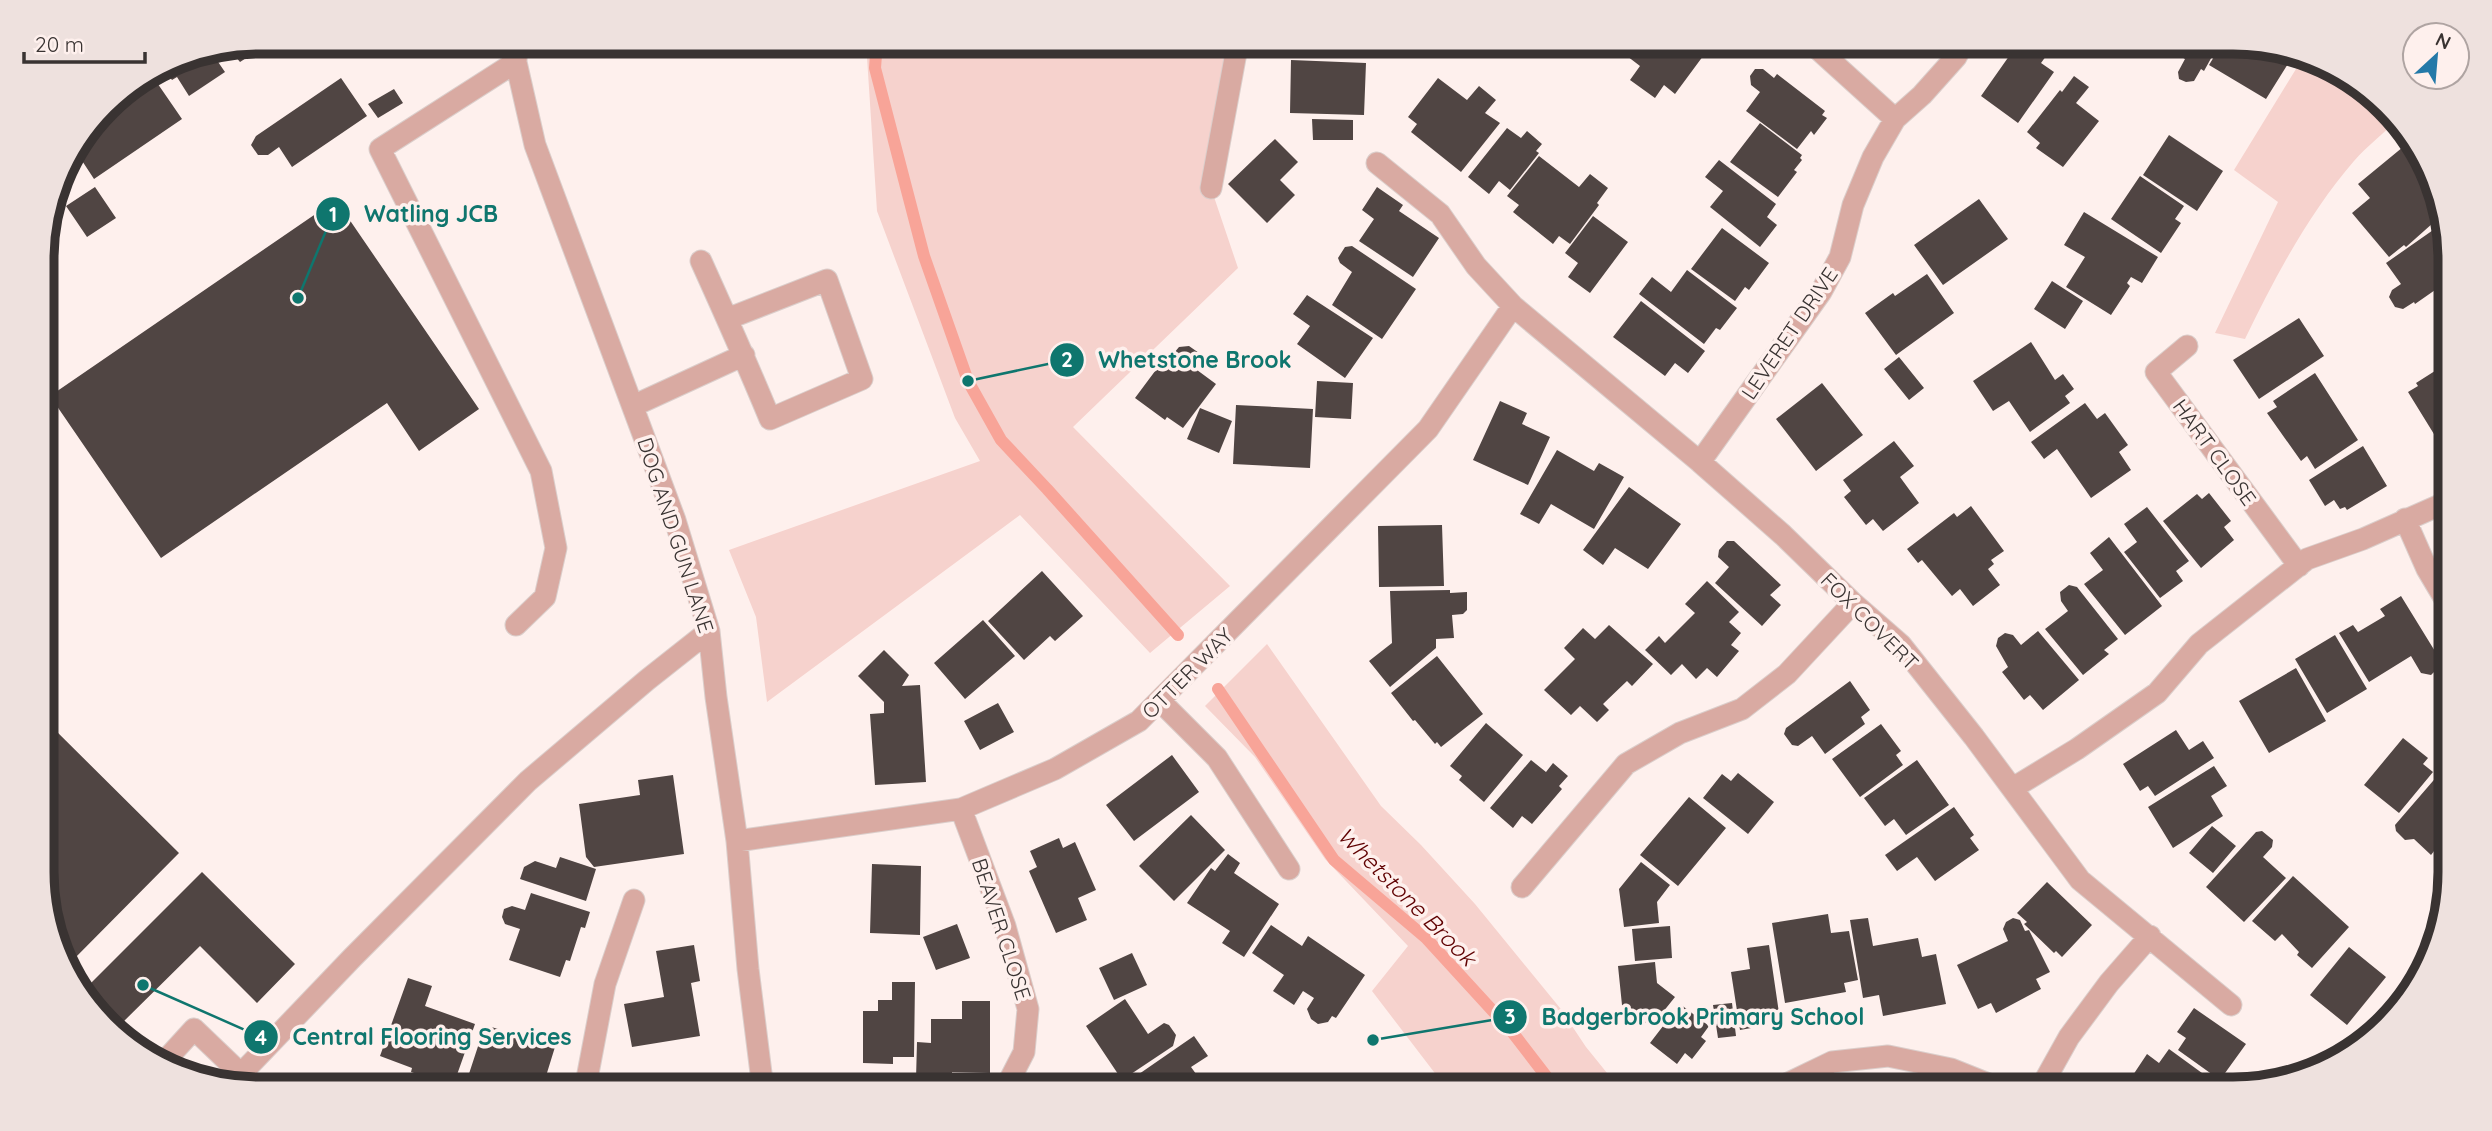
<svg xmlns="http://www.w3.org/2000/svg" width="2492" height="1131" viewBox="0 0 2492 1131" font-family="Quicksand,sans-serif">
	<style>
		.green { fill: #f6d2cd }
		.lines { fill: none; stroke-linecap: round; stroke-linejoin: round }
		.stream { stroke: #f8a498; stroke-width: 12 }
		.building { fill: #504543 }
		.minor-casing { stroke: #dbcecb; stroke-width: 23 }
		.minor { stroke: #d9aaa2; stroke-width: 21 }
		.labels { text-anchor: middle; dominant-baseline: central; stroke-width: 7; stroke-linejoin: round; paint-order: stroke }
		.street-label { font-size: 21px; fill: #393332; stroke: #fef0ed }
		.water-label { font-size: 23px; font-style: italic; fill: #5f0001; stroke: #fef0ed }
		.rim { fill: none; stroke: #393332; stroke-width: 9 }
		.leader { fill: none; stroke: #0f766e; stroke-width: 2.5 }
		.callout-dot { fill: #0f766e; stroke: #fef0ed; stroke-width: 2.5 }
		.mark-label { font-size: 21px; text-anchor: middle; font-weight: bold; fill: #fff }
		.callout-label { font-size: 23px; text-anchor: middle; font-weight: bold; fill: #0f766e; stroke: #fef0ed; stroke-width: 7; stroke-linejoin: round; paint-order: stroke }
	</style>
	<rect width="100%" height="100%" fill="#fef0ed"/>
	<path class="green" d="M866,42h372l-27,146 27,80 -165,159 157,159 -80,67 -130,-138 -253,187 -11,-85 -27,-67 251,-89 -25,-43 -78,-207z
		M2304,56l13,3 80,61c-14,14 -30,26 -43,41 -45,52 -79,116 -109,178l-30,-6 63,-131 -44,-32z
		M1267,644l114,162 40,39 54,59 85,104 26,39 34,42h-173l-75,-98 36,-45 -83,-87 -70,-102 -50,-51z"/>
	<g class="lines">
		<path class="stream" d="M877,42l-2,26 49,188 44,125 33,59 46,49 131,146
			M1218,689l116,171 92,78 87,95 43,56"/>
	</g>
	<path class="building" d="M1294,42h59v8l-59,-2z
		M1574,42h22l-5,6 -10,3 -6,-4z
		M1611,42h91l7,6 -34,46 -11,-9 -9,13 -25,-18 10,-14 -30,-23z
		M2019,42h31l4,3 -13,18 13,9 -36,51 -37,-27z
		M2163,42h57l-16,29 -3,-2 -7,12 -8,1 -7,-3 -1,-7 7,-13 -24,-14z
		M2223,42h10l61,12 -28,45 -57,-34z
		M252,43l5,8 -17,11 -10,-12 -14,9 9,13 -36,24 -12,-19 -5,3 -10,-13 14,-9z
		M1291,60l75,3 -2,52 -74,-2z
		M1755,69h8l11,9 3,-4 48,37 -3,4 5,3 -13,17 -3,-4 -14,18 -51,-38 14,-19 -9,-7 -1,-9z
		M151,74l31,45 -88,60 -19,-29 41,-54z
		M2074,76l15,11 -13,16 23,18 -36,46 -27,-19 4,-5 -13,-11 33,-42 2,2z
		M341,78l26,38 -75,51 -13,-20 -11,8h-10l-7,-10 5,-9z
		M1438,78l29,22 12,-14 17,14 -11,13 15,10 -39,49 -50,-40 6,-8 -9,-7z
		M394,89l9,14 -25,15 -10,-14z
		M1312,119l41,1v20h-40z
		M1760,123l42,32 -2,3 2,2 -8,10 3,2 -19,25 -48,-35z
		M1507,128l14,10 6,-7 15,13 -6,7 3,2 -29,37 -11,-9 -10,13 -21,-17z
		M2169,135l54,36 -26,40 -54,-36z
		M1275,139l23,23 -18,18 15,15 -28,28 -39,-39z
		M2403,147l21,26 18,42 -36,32 -2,-2 -15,12 -37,-44 18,-15 -12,-14z
		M1539,156l40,31 11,-13 18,14 -11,15 2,2 -29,39 -11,-8 -6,8 -40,-32 6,-7 -12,-9z
		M1719,160l57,44 -9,13 10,8 -17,22 -50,-40 13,-16 -18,-14z
		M2140,176l44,30 -9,13 6,4 -20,30 -50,-34z
		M95,187l21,31 -29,19 -21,-31z
		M1377,187l26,18 -4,6 40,27 -26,39 -54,-36 15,-22 -12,-9z
		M1979,199l29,40 -65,46 -29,-40z
		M336,200l143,209 -60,42 -32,-48 -226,155 -111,-162z
		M2084,212l74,45 -16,26 -11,-6 -4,6 3,3 -19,29 -45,-28 19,-30 -21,-12z
		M1593,216l35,26 -38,51 -22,-16 10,-14 -13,-10z
		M1722,228l47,35 -20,27 -4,-3 -10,14 -44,-32z
		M2436,228l12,18v35l-33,23 -1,-2 -11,7 -8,-2 -6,-10 3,-7 9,-6 -15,-21z
		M1352,246l64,43 -34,50 -50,-34 20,-33 -12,-9 -2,-5 7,-11z
		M1687,270l50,38 -17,22 -4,-2 -12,16 -65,-50 13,-17 19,15z
		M1927,274l27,39 -58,42 -31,-42 28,-20 2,3z
		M2052,281l31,20 -18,28 -31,-20z
		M1307,295l66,43 -28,40 -48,-34 13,-18 -17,-12z
		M1641,301l64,50 -17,22 -13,-10 -10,13 -52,-39z
		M2299,318l25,38 -65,43 -26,-39z
		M2031,342l24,38 8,-6 11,15 -9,7 5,7 -40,29 -21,-31 -16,10 -20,-30z
		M1189,346l10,7 2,11 -4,6 19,14 -33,44 -16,-11 -2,3 -30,-22 35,-47 4,2 5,-6z
		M1899,357l25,31 -15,12 -25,-31z
		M2449,362v70l-12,7 -29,-47 10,-6 -2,-3z
		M2315,373l43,67 -43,29 -8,-13 -6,5 -34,-48 10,-6 -4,-6z
		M1317,381l36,2 -2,36 -36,-2z
		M1822,383l41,52 -47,36 -40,-52z
		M1500,401l27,12 -5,11 28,13 -22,48 -55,-25z
		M2085,403l12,16 8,-6 23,32 -9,7 12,18 -40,28 -34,-49 -13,10 -13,-17z
		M1236,405l77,4 -3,59 -77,-4z
		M1200,408l32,13 -13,32 -32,-14z
		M1894,441l20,25 -14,11 19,26 -36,28 -10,-12 -7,6 -22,-28 7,-6 -8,-11z
		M2363,446l24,40 -40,24 -2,-3 -5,2 -6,-9 -9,6 -16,-26z
		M1557,450l37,21 5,-8 25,14 -30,52 -43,-25 -12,20 -19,-10z
		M1629,487l52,37 -33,45 -33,-21 -12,17 -20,-15z
		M2209,493l22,28 -7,6 10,13 -33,28 -38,-47 34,-27 5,5z
		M1971,506l33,45 -13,9 3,4 -6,5 12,16 -27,21 -13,-17 -8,7 -30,-36 -4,3 -11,-14 47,-36 3,4z
		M2147,507l42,54 -13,10 7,10 -23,17 -36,-46 13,-10 -13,-18z
		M1442,525l2,61 -65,1 -1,-61z
		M2109,537l53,69 -37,29 -41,-51 19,-14 -13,-17z
		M1727,541h7l47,44 -11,10 11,10 -19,21 -47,-43 14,-16 -11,-10 1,-7z
		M1042,571l41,45 -28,25 -5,-5 -26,24 -36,-39z
		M1707,581l32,31 -10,10 12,11 -10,12 8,6 -22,26 -10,-9 -11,11 -14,-15 -11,11 -26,-25 14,-14 6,7 30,-30 -10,-9z
		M2069,585l8,2 41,52 -14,11 5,4 -26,21 -38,-46 23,-18 -7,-10 -1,-9z
		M1450,590v3l17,-1v18l-4,4 -11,1 2,23 -18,1v9l-46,39 -21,-26 23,-18 -2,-52z
		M2401,596l40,65 -3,7 -7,7 -10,-2 -10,-17 -42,26 -30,-49 14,-8 5,7 27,-16 -5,-7z
		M983,620l32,36 -50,43 -31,-36z
		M1609,625l44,39 -21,22 -5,-5 -24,23 6,6 -12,12 -17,-16 -9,9 -27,-25 31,-31 -11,-11 19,-20 12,11z
		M2038,631l41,49 -36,30 -13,-15 -6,5 -22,-28 6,-5 -12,-21 2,-8 7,-5 8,2 8,10z
		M2335,635l32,54 -40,24 -32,-54z
		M884,650l25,25 -7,11 18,-1 6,97 -51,3 -5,-71 14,-1v-11l-26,-26z
		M1437,656l46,58 -42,33 -4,-5 -2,2 -20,-24 -2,1 -22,-28z
		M2296,668l30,53 -57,32 -30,-52z
		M1850,681l20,29 -9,7 4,7 -40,30 -13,-18 -14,10 -6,-1 -8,-11 2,-6z
		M998,703l16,29 -34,18 -16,-29z
		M44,719l135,134 -109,110 -26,-62z
		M1486,723l37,32 -39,47 -25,-22 3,-4 -12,-10z
		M1881,724l20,27 -5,4 7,10 -43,32 -28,-38z
		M2176,730l13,20 14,-9 11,17 -59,38 -7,-10 -8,5 -17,-27z
		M2403,738l25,20 -5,6 10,8 -34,41 -35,-28z
		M1172,755l27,37 -65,49 -28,-36z
		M1531,760l15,12 7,-9 15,13 -9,10 3,3 -30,35 -10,-8 -9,12 -23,-20z
		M1917,760l32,45 -43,30 -12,-16 -9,7 -21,-28z
		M2214,766l13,20 -16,10 12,20 -50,32 -25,-41z
		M1738,773l36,29 -26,32 -45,-36 19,-24 9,7z
		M2439,774l11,9v66l-9,-7 -10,13 -17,-16 -9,1 -9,-9 -1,-6z
		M673,775l11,79 -90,13 -8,-10 -7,-53 61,-9 -2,-15z
		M1689,797l37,31 -48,58 -38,-31z
		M1954,807l20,28 -4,3 9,12 -44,31 -18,-24 -20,14 -12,-16z
		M1191,815l34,35 -51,51 -35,-35z
		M2212,826l24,20 -23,27 -24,-20z
		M2262,831l11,9 -1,7 -9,10 23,21 -42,44 -38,-35 50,-55z
		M1059,838l4,10 12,-6 21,48 -18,8 9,22 -31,13 -27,-62 8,-4 -7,-16z
		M1228,854l12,9 -6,10 45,31 -35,53 -22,-14 8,-12 -43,-28 24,-35 4,3z
		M560,857l36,12 -10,32 -66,-22 4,-12 11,-6 21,7z
		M1641,862l29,23 -13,17 2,21 -35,4 -5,-38z
		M872,864l49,2 -1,69 -50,-2z
		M202,872l93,92 -38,39 -57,-57 -80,79 -36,-35z
		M2293,876l56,51 -37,41 -15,-13 2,-3 -17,-18 -7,7 -23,-20z
		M2047,882l45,43 -30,32 -6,-6 -2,2 -30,-29 3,-2 -10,-9z
		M531,893l59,19 -5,16 -4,-1 -11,34 -4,-1 -6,17 -51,-17 11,-31 -15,-5 -3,-7 2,-8 8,-3 13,4z
		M1828,914l3,19 18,-2 9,49 -14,3 2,9 -61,11 -13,-80z
		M1868,918l5,28 45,-8 4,19 14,-3 10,50 -63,12 -4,-21 -16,3 -13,-78z
		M2013,918l7,2 5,11 4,-1 21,42 -14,7 5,10 -45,24 -5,-10 -13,6 -21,-44 51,-24 -5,-12 3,-7z
		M957,924l13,34 -34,12 -13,-33z
		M1271,925l31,21 6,-10 57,39 -29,43 -4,-2 -4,6 -10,2 -7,-5 -4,-10 7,-11 -11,-7 -9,14 -21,-14 11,-16 -32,-22z
		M1670,926l2,32 -37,3 -3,-32z
		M694,945l6,36 -9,2 9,53 -68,11 -8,-43 40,-7 -8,-46z
		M1769,945l10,68 -13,2 2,10 -28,5 -9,-58 19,-3 -3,-21z
		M2349,947l37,30 -39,48 -37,-30z
		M1132,953l15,32 -33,15 -15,-32z
		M1655,962l2,21 18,14 -24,30 -29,-22 -4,-39z
		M408,978l24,8 -7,20 50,18 -22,62 -42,-14 1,-4 -32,-12z
		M892,982h23l-1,75h-21v7l-30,-1v-52h15v-11h14z
		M1125,999l23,35 16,-11 5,2 7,10 -3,11 -51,34 -36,-54z
		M962,1001h28v72l-38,-1v7h-36l1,-37 14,1v-24h31z
		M1732,1003l4,33 -18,2 -5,-33z
		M1680,1004l29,22 -8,11 5,4 -14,18 -7,-6 -8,11 -27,-21z
		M2194,1008l52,36 -26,36 -42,-30 8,-12 -9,-6z
		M485,1025l70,22 -13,42h-9l-19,-6 -1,4 -14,-5 -3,7h-32z
		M1194,1036l14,20 -17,11 13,18 -5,4h-68l-5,-6z
		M2169,1049l55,40h-90l-7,-5 20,-30 12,9z
		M1900,1081l27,7v1h-29z"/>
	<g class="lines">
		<defs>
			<path id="minor" d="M517,42l-1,20 19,83 140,375 34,111 7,66 21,144 11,128 15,120
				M1810,42l85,77
				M516,62l-136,87 161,322 15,77 -11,49 -29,28
				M1377,163l63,51 36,52 37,40 187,156 83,73 70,68 48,42 73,92 106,143 151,125
				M1211,188l27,-146
				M701,261c24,53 47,105 69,158l92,-40 -35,-99 -100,39
				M2187,346l-31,26 143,194
				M633,406l111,-51
				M1700,462l121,-170 19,-35 13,-52 20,-48 22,-38 27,-24 34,-38 8,-15
				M2405,519l22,50 22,37
				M1160,701l57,57 72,111
				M2013,788l64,-39 80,-56 42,-49 108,-85 56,-20 86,-38
				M961,809l44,117 23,83 -4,43 -19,37
				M737,841l224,-32 94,-40 84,-48 289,-292 85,-123
				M1522,887l104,-123 54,-31 62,-24 45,-35 66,-71
				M163,1063l31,-34 47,45 111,-116 176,-177 119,-101 62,-49
				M585,1089l20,-105 29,-84
				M1776,1089l56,-27 56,-6 63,13 50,20
				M2040,1089l29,-52 40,-54 41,-47"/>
		</defs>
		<use href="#minor" class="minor-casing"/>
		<use href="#minor" class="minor"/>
	</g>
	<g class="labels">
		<g class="street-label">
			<text transform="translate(1789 333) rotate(-56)">LEVERET DRIVE</text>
			<text transform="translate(2215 452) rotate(54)">HART CLOSE</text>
			<text transform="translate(676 535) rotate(72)">DOG AND GUN LANE</text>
			<text transform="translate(1870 621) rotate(45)">FOX COVERT</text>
			<text transform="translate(1187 673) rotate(-45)">OTTER WAY</text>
			<text transform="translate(1002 929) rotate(72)">BEAVER CLOSE</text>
		</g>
		<g class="water-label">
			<text transform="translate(1407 896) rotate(45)">Whetstone Brook</text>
		</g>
	</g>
	<path d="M0 0H2492V1131H0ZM259 54H2233A205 205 0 0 1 2438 259V872A205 205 0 0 1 2233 1077H259A205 205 0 0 1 54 872V259A205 205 0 0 1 259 54Z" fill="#eee1de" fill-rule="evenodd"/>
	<path class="rim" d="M259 54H2233A205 205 0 0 1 2438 259V872A205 205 0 0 1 2233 1077H259A205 205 0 0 1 54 872V259A205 205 0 0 1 259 54Z"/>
	<path class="leader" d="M298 298L333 214M968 381L1067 360M1373 1040L1510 1017M143 985L261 1037"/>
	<g class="callout-dot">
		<circle cx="298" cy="298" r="7"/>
		<circle cx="968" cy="381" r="7"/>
		<circle cx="1373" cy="1040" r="7"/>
		<circle cx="143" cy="985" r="7"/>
		<circle cx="333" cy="214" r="18"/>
		<circle cx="1067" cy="360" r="18"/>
		<circle cx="1510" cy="1017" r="18"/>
		<circle cx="261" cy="1037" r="18"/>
	</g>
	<g class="mark-label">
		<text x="333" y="222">1</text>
		<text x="1067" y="367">2</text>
		<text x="1510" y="1024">3</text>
		<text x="261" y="1045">4</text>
	</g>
	<g class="callout-label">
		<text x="431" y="222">Watling JCB</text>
		<text x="1195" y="368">Whetstone Brook</text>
		<text x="1703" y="1025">Badgerbrook Primary School</text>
		<text x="432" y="1045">Central Flooring Services</text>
	</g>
	<g transform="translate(2436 56) rotate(26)"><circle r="33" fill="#fef0ed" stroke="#afa4a2" stroke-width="2"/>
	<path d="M0-5L12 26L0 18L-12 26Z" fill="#2479a8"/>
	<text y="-10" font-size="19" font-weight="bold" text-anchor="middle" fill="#393332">N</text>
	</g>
	<path d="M24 52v10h121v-10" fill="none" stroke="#393332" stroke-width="3.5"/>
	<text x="35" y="52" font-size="21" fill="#393332" stroke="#fef0ed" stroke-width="5" paint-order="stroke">20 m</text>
</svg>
